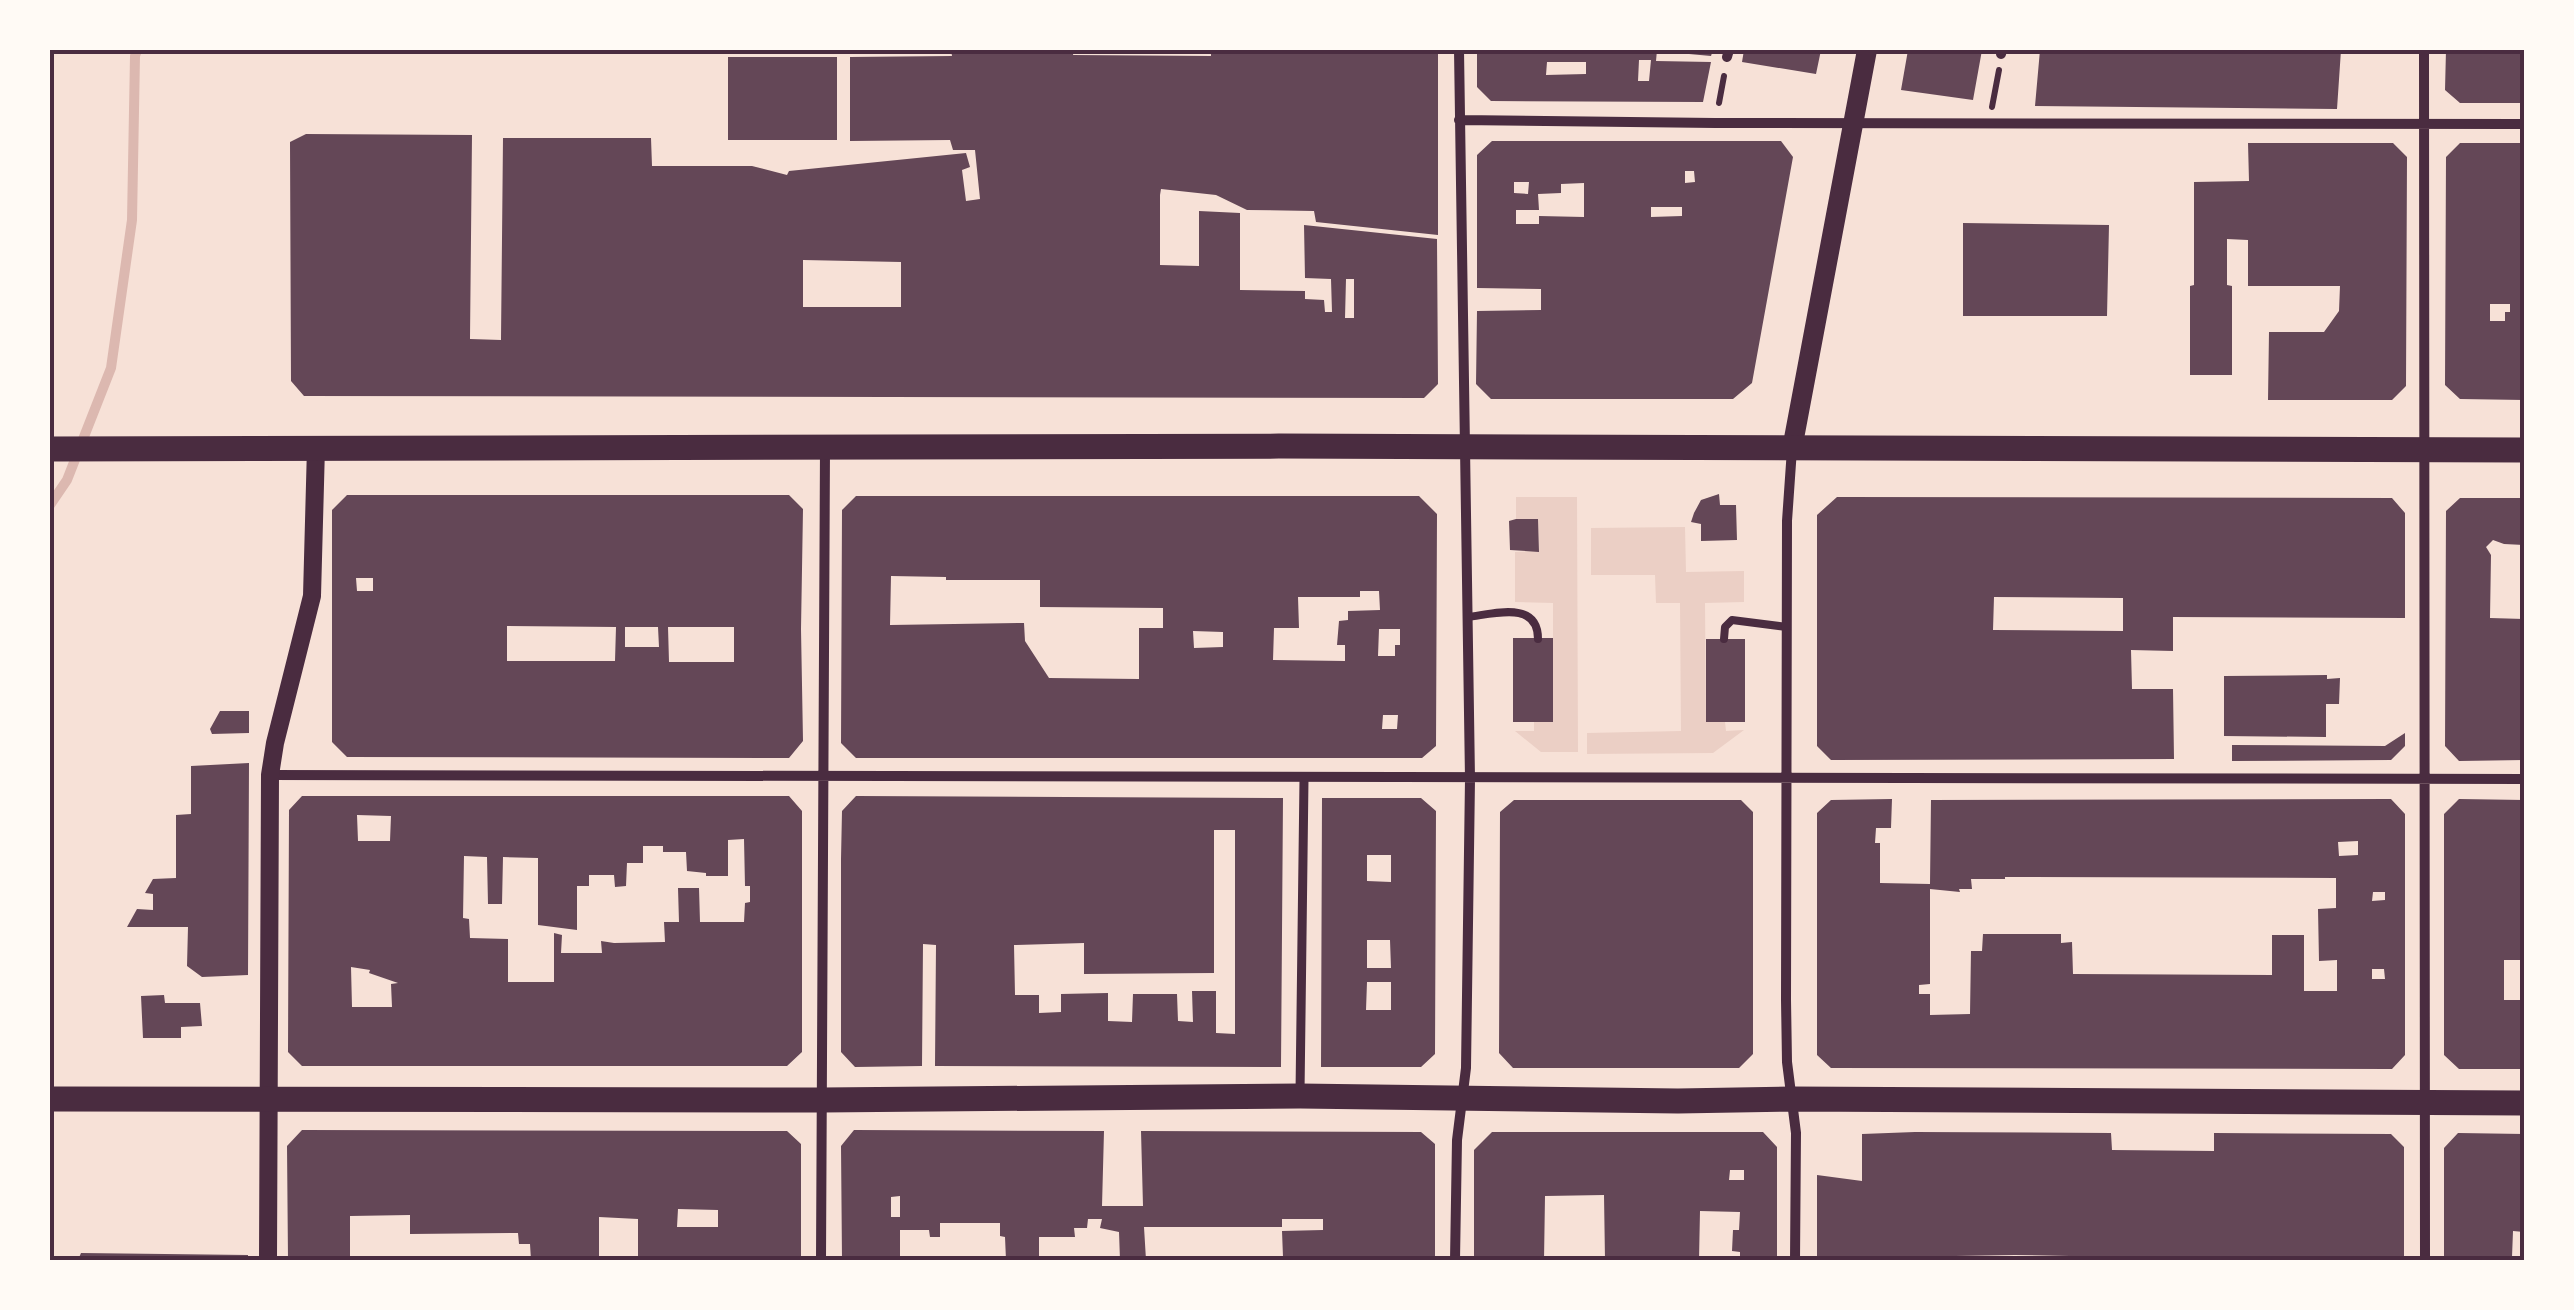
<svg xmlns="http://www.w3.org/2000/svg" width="2574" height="1310" viewBox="0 0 2574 1310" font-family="'Golos Text',sans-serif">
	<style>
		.green { fill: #ebcfc5 }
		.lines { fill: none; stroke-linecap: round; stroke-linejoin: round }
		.stream { stroke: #dcb8b0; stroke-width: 10 }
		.building { fill: #644757; fill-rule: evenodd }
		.path { stroke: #4a2c40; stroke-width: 6 }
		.service { stroke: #4a2c40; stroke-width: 8 }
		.pedestrian { stroke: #4a2c40; stroke-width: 9 }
		.minor { stroke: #4a2c40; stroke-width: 10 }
		.tertiary { stroke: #4a2c40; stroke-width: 18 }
		.secondary { stroke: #4a2c40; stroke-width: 20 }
		.primary { stroke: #4a2c40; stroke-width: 25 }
		.neatline { fill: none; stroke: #4a2c40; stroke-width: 4 }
	</style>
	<rect width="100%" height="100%" fill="#f7e1d7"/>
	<path class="green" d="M1516,497h61l1,255h-37l-26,-21h19v-9h19v-119l-38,-1v-50l24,-1 -1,-32h-22z
		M1685,527l1,45 58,-1v31l-39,1 1,118 19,1 1,9 18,-1 -31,23 -126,1v-21l94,-2 -1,-128h-24l-1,-28h-64v-47z"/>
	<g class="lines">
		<path class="stream" d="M50,505l17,-25 44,-112 21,-148 3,-164 2,-6"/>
	</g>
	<path class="building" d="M951,50h123l-1,5 138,1v-6h227v185l-122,-13 -2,-11 -67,-1 -31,-15 -55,-6 -1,6v70l39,1v-55l41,2v77l65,1v8l19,1 1,12h7l-1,-33 -26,-1 -1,-53 133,14 1,145 -14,14 -1120,-2 -13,-15 -1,-239 16,-8 166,1 -2,204 31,1 2,-202h148l1,28h100l35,9 2,-4 177,-18 4,14 -8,3 4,31 14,-2 -5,-49h-22l-3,-10 -100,1v-84l102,-1zM803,260l98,2v45h-98zM1346,279h8v39h-9z
		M1477,50h180l-1,11 55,1 -8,40 -212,-1 -14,-14zM1639,60h12l-2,21h-11zM1547,62h39v12l-40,1z
		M1678,50h35l-2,6 -33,-3z
		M1744,50h77l-5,24 -74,-12z
		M1908,50h74l-9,50 -72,-10z
		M2040,50h301l-4,59 -302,-3z
		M2446,50h78v53h-64l-15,-13z
		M728,57h109v83h-109z
		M1492,141h289l12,16 -41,226 -19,16h-242l-15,-15 1,-73 64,-1v-21l-64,-1v-133zM1685,171h9l1,11 -10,1zM1514,182h15l-1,12 -14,-1zM1584,183v34l-45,-1v8h-23v-14h23l-1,-16 23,-1v-9zM1651,207h31v9l-31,1z
		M2248,143h145l14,14 -1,229 -14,14h-124l1,-68h55l15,-21 1,-25h-92v-46l-21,-1v46l5,1v89h-42v-89l4,-1v-103l55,-1z
		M2460,143h64v257l-64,-1 -15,-14 1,-228zM2490,304h20v8h-5v9h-15z
		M1963,223l146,2 -2,91h-144z
		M1719,494l1,11h16l1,35 -36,1v-17l-10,-2 3,-9 7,-13z
		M347,495h442l14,14 -2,120 2,112 -14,17 -442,-1 -15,-15v-232zM356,578h17v13h-16zM507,626l109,1 -1,34h-108zM625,627h33l1,20h-34zM668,627h66v35h-65z
		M856,496h563l18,18 -1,232 -14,12h-566l-15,-15 1,-233zM891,576l55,1v3h94v27l123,1v20h-24v51l-90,-1 -24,-37 -1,-18 -134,2zM1360,591h19l1,19 -32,1v9l-9,1 -2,24h8v16l-72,-1 1,-32h25l-1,-31h62zM1379,629h21v16h-5v11h-17zM1193,631l30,1v15l-29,1zM1383,715h15l-1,14h-15z
		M1837,497l555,1 13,15v105l-232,-1v34l-42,-1 1,39h41l1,70 -343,1 -14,-14v-231zM1994,597l129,1v33l-130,-1z
		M2460,498h64v47l-20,-1 -11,-4 -7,7 5,8 -1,63 34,1v141l-65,1 -14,-15 1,-235z
		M1516,519h22l1,33 -29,-2 -1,-29z
		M1513,638h40v84h-40z
		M1706,639h39v83h-39z
		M2327,675v4l13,-1 -1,26h-13v33l-102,-1v-60z
		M220,711h29v22l-37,1 -2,-5z
		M2405,733v13l-14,14 -159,1v-16l153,1z
		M249,763l-1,212 -46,2 -15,-11 1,-39h-61l10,-18 16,1v-16l-8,-1 8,-14 23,-1v-63l15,-1v-48z
		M302,796h487l13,15v241l-15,14h-485l-14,-14 1,-242zM357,815l34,1 -1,25h-32zM744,839l1,47h5v16l-5,1 -1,19h-44l-1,-34h-21l1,34h-15l1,20 -51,1 -13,-2 1,12h-41l1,-18 -8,-2v49h-46v-43l-38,-1 -1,-19 -6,-1 1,-62 23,1 1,47h14l1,-47 35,1v67l39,5v-44h12v-11h25l1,12 11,-1 1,-23h16v-17h20v6h23l1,19 19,2v3h22v-36zM351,967l19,3 -1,3 29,10 -7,1 1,23h-40z
		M856,796l427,2 -2,269 -346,-1 1,-121 -13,-1 -1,122 -67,1 -14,-15v-193l1,-48zM1214,830h21v204l-19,-1v-42h-24l1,31 -15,-1 -1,-27h-44l-1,28 -24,-1v-28l-47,1v18l-22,1v-18h-24l-1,-50 70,-2v31l130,-1z
		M1322,798h99l15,13 -1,243 -14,13h-100zM1367,855h24v27l-24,-1zM1367,940h23l1,28h-24zM1367,982h24v28h-25z
		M1892,799l-1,29h-15l-1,15h5v40l50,1 1,-84 460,-1 14,15v241l-13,14 -561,-1 -14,-13v-242l14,-13zM2358,841v14l-19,1 -1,-14zM2005,877l331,1v30l-18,1 1,52 18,-1v31h-33v-56h-32v40l-199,-1 -1,-32 -11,1v-9h-78l-1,17h-11l-1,63 -40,1v-21h-11v-9l11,-1v-95l30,3 -1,-3h13l-1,-10h34zM2373,892h12v8l-13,1zM2372,969h12l1,10h-13z
		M2459,799l65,1v160h-20v40h20v69h-65l-15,-14v-241z
		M1514,800h227l12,12v242l-14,14h-226l-14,-15 1,-241z
		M164,995l1,8h35l2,23 -21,1v11h-38l-2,-42z
		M302,1130l485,1 14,13v116h-163v-41l-39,-2v43h-68l-1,-16h-11l-1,-11 -108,1v-19l-60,1v44h-62l-1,-114zM678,1209l40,1v17h-41z
		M854,1130l250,1 -2,75h41l-2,-75 280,1 14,12v116h-143l-9,-3 -1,-26 41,-1v-11h-41v8h-138l2,33h-26l-1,-28 -19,-4 2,-9h-14l-1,9h-13l1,9h-36v23h-33l-1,-23 -5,-1v-13h-60v14h-10l-1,-7h-29v30h-58l-1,-114zM900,1196v21h-9v-20z
		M1492,1132h271l14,15v113h-37v-8l-8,-1 1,-21h6l1,-18 -40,-1 -1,49h-94l-1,-65 -59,1 -1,64h-70v-110zM1730,1170h14v10h-15z
		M1915,1132l196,1 1,17 102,1v-18l177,1 13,13v113h-334v-4l-55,-1 -60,1v4h-138v-85l45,6v-47z
		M2458,1133l66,1v98l-11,-1 -1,26h-11v3h-57v-112z
		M81,1253l167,2v5h-170z"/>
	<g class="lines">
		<path class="path" d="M1719,103l5,-27
			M1992,107l7,-37"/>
		<path class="service" d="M1467,617c27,-3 71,-17 71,22
			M1724,639l1,-12 7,-7 55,7"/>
		<path class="pedestrian" d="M1300,1094l4,-315"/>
		<path class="minor" d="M2424,50l1,1210
			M2001,54l1,-4
			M1727,57l2,-7
			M1459,120l256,3 809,1
			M1792,449l-5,72 -1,479 1,62 9,71 -1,127
			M270,775l2254,4
			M821,1260l4,-812
			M1455,1260l2,-120 9,-72 4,-289 -11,-729"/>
		<path class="tertiary" d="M268,1260l2,-485 5,-32 37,-147 4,-149"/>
		<path class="secondary" d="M1792,449l75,-399"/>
		<path class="primary" d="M50,449c825,-6 1649,-2 2474,1
			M50,1099l772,1 478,-4 378,5 113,-2 733,4"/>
	</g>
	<rect width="2574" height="1310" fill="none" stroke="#fffaf5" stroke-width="105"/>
	<rect x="52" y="52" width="2470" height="1206" class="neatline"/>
</svg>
